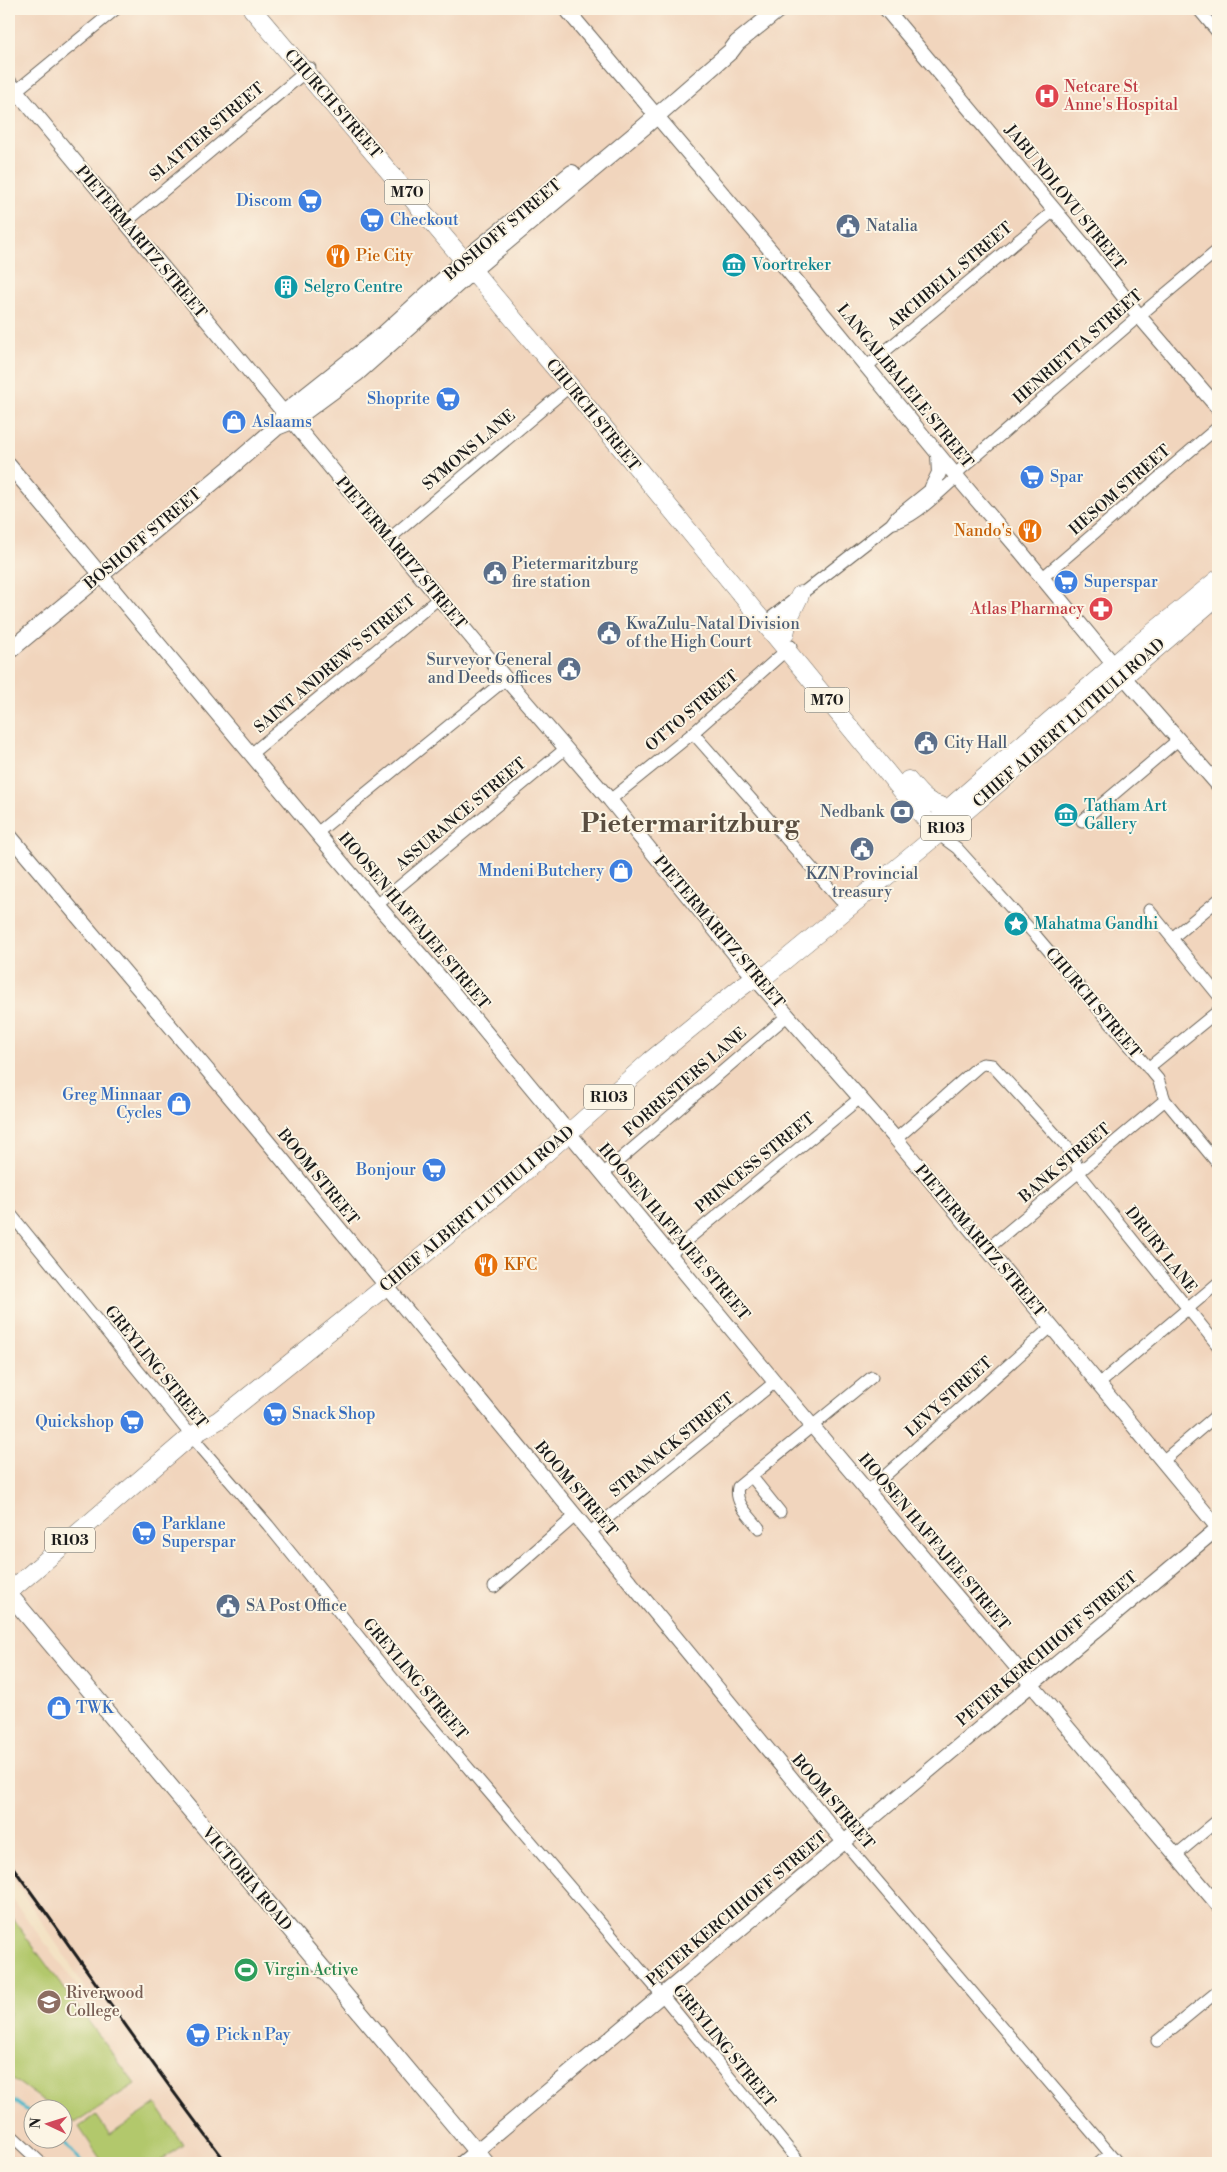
<svg xmlns="http://www.w3.org/2000/svg" width="1227" height="2172" viewBox="0 0 1227 2172" font-family="'Libre Bodoni',serif">
	<style>
		.built { fill: #f1d5bd; fill-rule: evenodd }
		.green { fill: #b2c86c; stroke: #677244 }
		.lines { fill: none; stroke-linecap: round; stroke-linejoin: round }
		.stream { stroke: #4db8ca; stroke-width: 3 }
		.minor-casing { stroke: #676157; stroke-width: 13 }
		.tertiary-casing { stroke: #676157; stroke-width: 16 }
		.secondary-casing { stroke: #676157; stroke-width: 18 }
		.primary-casing { stroke: #676157; stroke-width: 19 }
		.minor { stroke: #fff; stroke-width: 11 }
		.tertiary { stroke: #fff; stroke-width: 14 }
		.secondary { stroke: #fff; stroke-width: 16 }
		.primary { stroke: #fff; stroke-width: 18 }
		.rail { stroke: #1c1c1c; stroke-width: 3 }
		.labels { text-anchor: middle; dominant-baseline: central; stroke-width: 4; stroke-linejoin: round; paint-order: stroke }
		.shield { fill: #fcf5e5; stroke: #5f5d58; stroke-width: 1 }
		.shield-label { font-size: 15px; font-weight: bold; fill: #1c1c1c }
		.health-label { font-size: 16px; fill: #be3a42; stroke: #fcf5e5; text-anchor: start }
		.street-label { font-size: 16px; fill: #1c1c1c; stroke: #fcf5e5 }
		.shop-label { font-size: 16px; fill: #366cbe; stroke: #fcf5e5; text-anchor: start }
		.service-label { font-size: 16px; fill: #4e5e75; stroke: #fcf5e5; text-anchor: start }
		.food-label { font-size: 16px; fill: #c56008; stroke: #fcf5e5; text-anchor: start }
		.culture-label { font-size: 16px; fill: #0d838f; stroke: #fcf5e5; text-anchor: start }
		.leisure-label { font-size: 16px; fill: #27864d; stroke: #fcf5e5; text-anchor: start }
		.education-label { font-size: 16px; fill: #785e54; stroke: #fcf5e5; text-anchor: start }
		.town-label { font-size: 26px; font-weight: bold; fill: #594d40; stroke: #fcf5e5 }
	</style>
	<rect width="100%" height="100%" fill="#fcf5e5"/>
	<filter id="ink" filterUnits="userSpaceOnUse"><feTurbulence type="fractalNoise" baseFrequency=".02" numOctaves="2"/><feDisplacementMap in="SourceGraphic" scale="10" xChannelSelector="R" yChannelSelector="G"/><feConvolveMatrix kernelMatrix="1 2 1 2 8 2 1 2 1" color-interpolation-filters="sRGB"/></filter>
	<filter id="wash" filterUnits="userSpaceOnUse"><feTurbulence type="fractalNoise" baseFrequency=".0096" numOctaves="4" result="noise"/><feDisplacementMap in="SourceGraphic" scale="20" xChannelSelector="R" yChannelSelector="G"/><feGaussianBlur stdDeviation="1.12" result="paint"/><feColorMatrix in="noise" values="0 0 0 0 0 0 0 0 0 0 0 0 0 0 0 0 0 1.4 0 .05"/><feComposite in="paint" operator="in"/></filter>
	<g filter="url(#wash)">
		<rect width="100%" height="100%" fill="#f3e2c4"/>
		<path class="built" d="M9,9h1209v2154h-1209v-268l96,128 -33,-56 -63,-94v-254l3,-1 -3,-4zM32,2110h30v30h-30z"/>
		<path class="green" d="M9,1914l126,170 -60,39 -12,-8 -1,-5 -7,-1 -46,-33z
			M156,2104l27,41 -26,18h-25l-3,-4 -7,4h-19l-24,-36 17,-12 14,20z"/>
		<g class="lines">
			<path class="stream" d="M9,2097l23,17
				M62,2140l20,23"/>
		</g>
	</g>
	<g filter="url(#ink)">
		<g class="lines">
			<defs>
				<path id="minor" d="M1198,9l20,24
					M16,91l100,-82
					M125,223l185,-155
					M866,367l189,-157
					M891,524c25,-6 46,-30 66,-47l3,-7 179,-154 79,-66
					M389,539l181,-153
					M1042,578l176,-151
					M764,623l127,-99 6,-8 41,-33
					M693,733l147,167
					M251,754l188,-156
					M610,800l83,-67 98,-87
					M1082,821l97,-82
					M317,833l189,-154
					M938,834l19,14 80,89 121,142 7,21 53,64
					M377,905l188,-156
					M1149,910l69,85
					M1172,938l46,-38
					M1148,1068l70,-57
					M896,1139l83,-73 4,-2 9,1 74,81 7,9 6,18 139,173
					M603,1174l185,-159
					M9,1212l189,232 70,81 144,177 250,293 138,168
					M986,1250l179,-150
					M670,1254l190,-156
					M1099,1384l119,-101
					M1164,1460l54,-46
					M752,1477l28,35
					M868,1491l183,-164
					M759,1528c-9,-12 -25,-25 -21,-41l134,-110
					M589,1533l186,-151
					M494,1587l81,-71
					M844,1842l274,321
					M1176,1855l42,-35
					M1157,2041l61,-50
					M9,2133l32,30
					M1099,2163l11,-9"/>
				<path id="tertiary" d="M566,9l223,263 163,199 69,81 102,124 95,109
					M886,9l200,239 53,68 79,92
					M9,82l275,331
					M292,421l214,258 104,121 136,168 150,171 322,389
					M9,465l368,440 69,79 329,398 443,523
					M932,487l7,-14 -1,-18
					M9,835l254,301 581,706
					M462,2163l756,-635"/>
				<path id="secondary" d="M277,427l7,-14 101,-80 88,-80 99,-80
					M9,651l221,-183 47,-41 15,-6 65,-48 124,-110 164,-137 86,-75 6,-8 42,-34
					M9,1594l477,569"/>
				<path id="primary" d="M252,9l318,377 360,439
					M785,634l3,-14 12,-25
					M908,780c13,16 19,24 41,28
					M941,815l189,-164 88,-72
					M9,1592l182,-156 28,-16 167,-134 135,-111 129,-114 90,-73 15,-11 13,-3 192,-158 258,-220"/>
			</defs>
			<use href="#minor" class="minor-casing"/>
			<use href="#tertiary" class="tertiary-casing"/>
			<use href="#secondary" class="secondary-casing"/>
			<use href="#primary" class="primary-casing"/>
			<use href="#minor" class="minor"/>
			<use href="#tertiary" class="tertiary"/>
			<use href="#secondary" class="secondary"/>
			<use href="#primary" class="primary"/>
			<path class="rail" d="M9,1862c74,100 142,204 218,301"/>
		</g>
	</g>
	<defs>
		<symbol id="hospital-disc" viewBox="-11 -11 22 22"><circle r="9.5" fill="#e0444e" stroke="#fcf5e5"/><path d="M-5-5h3v3.5h4V-5h3V5h-3V1.5h-4V5h-3Z" fill="#fff"/></symbol>
		<symbol id="supermarket-disc" viewBox="-11 -11 22 22"><circle r="9.5" fill="#3f7fe0" stroke="#fcf5e5"/><path d="M-6-5.5h2.5l.6 2H6L4.5 2H-2.5L-4.4-4H-6ZM-1.5 3.2a1.3 1.3 0 1 0 .1 0ZM3 3.2a1.3 1.3 0 1 0 .1 0Z" fill="#fff"/></symbol>
		<symbol id="civic-disc" viewBox="-11 -11 22 22"><circle r="9.5" fill="#5c6f8a" stroke="#fcf5e5"/><path d="M-.6-6.5H3V-4.5H.6V-3L4-1V1h2V6H-6V1h2V-1L-.6-3ZM-1.2 2.5V6h2.4V2.5Z" fill="#fff"/></symbol>
		<symbol id="restaurant-disc" viewBox="-11 -11 22 22"><circle r="9.5" fill="#e8710a" stroke="#fcf5e5"/><path d="M-5-6h1v4h1v-4h1v4h1v-4h1v5L-1.5 .5V6h-2V.5L-5-1ZM5-6V6H3V1.5H1.5Q1.5-4 5-6Z" fill="#fff"/></symbol>
		<symbol id="museum-disc" viewBox="-11 -11 22 22"><circle r="9.5" fill="#0f9aa8" stroke="#fcf5e5"/><path d="M0-6L6-3V-2H-6V-3ZM-5-1h2V3h-2ZM-1-1h2V3h-2ZM3-1h2V3H3ZM-6 4H6V6H-6Z" fill="#fff"/></symbol>
		<symbol id="building-disc" viewBox="-11 -11 22 22"><circle r="9.5" fill="#0f9aa8" stroke="#fcf5e5"/><path d="M-4-6H4V6H1V3H-1V6H-4ZM-2.5-4.3h1.7v1.8h-1.7ZM.8-4.3h1.7v1.8H.8ZM-2.5-1h1.7V.8h-1.7ZM.8-1h1.7V.8H.8Z" fill="#fff"/></symbol>
		<symbol id="shop-disc" viewBox="-11 -11 22 22"><circle r="9.5" fill="#3f7fe0" stroke="#fcf5e5"/><path d="M-5-2.5h2.3a2.7 3.5 0 0 1 5.4 0H5L5.5 6h-11ZM-1.5-2.5h3a1.5 2.3 0 0 0-3 0Z" fill="#fff"/></symbol>
		<symbol id="pharmacy-disc" viewBox="-11 -11 22 22"><circle r="9.5" fill="#e0444e" stroke="#fcf5e5"/><path d="M-2-6h4v4h4v4h-4v4h-4v-4h-4v-4h4Z" fill="#fff"/></symbol>
		<symbol id="bank-disc" viewBox="-11 -11 22 22"><circle r="9.5" fill="#5c6f8a" stroke="#fcf5e5"/><path d="M-6-4H6V4H-6ZM0-2.3a2.3 2.3 0 1 0 0 4.6a2.3 2.3 0 1 0 0-4.6Z" fill="#fff"/></symbol>
		<symbol id="sight-disc" viewBox="-11 -11 22 22"><circle r="9.5" fill="#0f9aa8" stroke="#fcf5e5"/><path d="M0-6L1.8-2.2L6-1.7L2.9 1.2L3.7 5.4L0 3.3L-3.7 5.4L-2.9 1.2L-6-1.7L-1.8-2.2Z" fill="#fff"/></symbol>
		<symbol id="stadium-disc" viewBox="-11 -11 22 22"><circle r="9.5" fill="#2e9e5b" stroke="#fcf5e5"/><path d="M0-5a6.5 5 0 1 0 0 10a6.5 5 0 1 0 0-10ZM-3.5-1.8h7v3.6h-7Z" fill="#fff"/></symbol>
		<symbol id="school-disc" viewBox="-11 -11 22 22"><circle r="9.5" fill="#8d6e63" stroke="#fcf5e5"/><path d="M0-5L7-2L0 1L-7-2ZM-4 1L0 2.5L4 1V4Q0 6-4 4Z" fill="#fff"/></symbol>
	</defs>
	<g fill-rule="evenodd">
		<use href="#hospital-disc" x="1033" y="82" width="28" height="28"/>
		<use href="#supermarket-disc" x="296" y="187" width="28" height="28"/>
		<use href="#supermarket-disc" x="358" y="206" width="28" height="28"/>
		<use href="#civic-disc" x="834" y="212" width="28" height="28"/>
		<use href="#restaurant-disc" x="324" y="242" width="28" height="28"/>
		<use href="#museum-disc" x="720" y="251" width="28" height="28"/>
		<use href="#building-disc" x="272" y="273" width="28" height="28"/>
		<use href="#supermarket-disc" x="434" y="385" width="28" height="28"/>
		<use href="#shop-disc" x="220" y="408" width="28" height="28"/>
		<use href="#supermarket-disc" x="1018" y="463" width="28" height="28"/>
		<use href="#restaurant-disc" x="1016" y="517" width="28" height="28"/>
		<use href="#civic-disc" x="481" y="559" width="28" height="28"/>
		<use href="#supermarket-disc" x="1052" y="568" width="28" height="28"/>
		<use href="#pharmacy-disc" x="1087" y="595" width="28" height="28"/>
		<use href="#civic-disc" x="595" y="619" width="28" height="28"/>
		<use href="#civic-disc" x="555" y="655" width="28" height="28"/>
		<use href="#civic-disc" x="912" y="729" width="28" height="28"/>
		<use href="#bank-disc" x="888" y="798" width="28" height="28"/>
		<use href="#museum-disc" x="1052" y="801" width="28" height="28"/>
		<use href="#civic-disc" x="848" y="835" width="28" height="28"/>
		<use href="#shop-disc" x="607" y="857" width="28" height="28"/>
		<use href="#sight-disc" x="1002" y="910" width="28" height="28"/>
		<use href="#shop-disc" x="165" y="1090" width="28" height="28"/>
		<use href="#supermarket-disc" x="420" y="1156" width="28" height="28"/>
		<use href="#restaurant-disc" x="472" y="1251" width="28" height="28"/>
		<use href="#supermarket-disc" x="261" y="1400" width="28" height="28"/>
		<use href="#supermarket-disc" x="118" y="1408" width="28" height="28"/>
		<use href="#supermarket-disc" x="130" y="1519" width="28" height="28"/>
		<use href="#civic-disc" x="214" y="1592" width="28" height="28"/>
		<use href="#shop-disc" x="45" y="1694" width="28" height="28"/>
		<use href="#stadium-disc" x="232" y="1956" width="28" height="28"/>
		<use href="#school-disc" x="35" y="1988" width="28" height="28"/>
		<use href="#supermarket-disc" x="184" y="2021" width="28" height="28"/>
	</g>
	<g class="labels">
		<g class="shield">
			<rect x="384.5" y="179.5" width="45" height="25" rx="4"/>
			<rect x="804.5" y="687.5" width="45" height="25" rx="4"/>
			<rect x="921" y="815.5" width="50" height="25" rx="4"/>
			<rect x="584" y="1084.5" width="50" height="25" rx="4"/>
			<rect x="45" y="1527.5" width="50" height="25" rx="4"/>
		</g>
		<g class="shield-label">
			<text x="407" y="192">M70</text>
			<text x="827" y="700">M70</text>
			<text x="946" y="828">R103</text>
			<text x="609" y="1097">R103</text>
			<text x="70" y="1540">R103</text>
		</g>
		<g class="health-label">
			<text x="1064" y="87">Netcare St<tspan x="1064" dy="18">Anne's Hospital</tspan></text>
			<text x="1084" y="609" text-anchor="end">Atlas Pharmacy</text>
		</g>
		<g class="street-label">
			<text transform="translate(333 104) rotate(49)">CHURCH STREET</text>
			<text transform="translate(207 132) rotate(-40)">SLATTER STREET</text>
			<text transform="translate(1065 197) rotate(51)">JABU NDLOVU STREET</text>
			<text transform="translate(503 230) rotate(-40)">BOSHOFF STREET</text>
			<text transform="translate(141 242) rotate(50)">PIETERMARITZ STREET</text>
			<text transform="translate(950 276) rotate(-40)">ARCHBELL STREET</text>
			<text transform="translate(1078 347) rotate(-41)">HENRIETTA STREET</text>
			<text transform="translate(905 386) rotate(51)">LANGALIBALELE STREET</text>
			<text transform="translate(593 415) rotate(51)">CHURCH STREET</text>
			<text transform="translate(469 450) rotate(-40)">SYMONS LANE</text>
			<text transform="translate(1120 490) rotate(-41)">HESOM STREET</text>
			<text transform="translate(143 539) rotate(-40)">BOSHOFF STREET</text>
			<text transform="translate(401 553) rotate(50)">PIETERMARITZ STREET</text>
			<text transform="translate(335 664) rotate(-40)">SAINT ANDREW'S STREET</text>
			<text transform="translate(692 711) rotate(-40)">OTTO STREET</text>
			<text transform="translate(1069 723) rotate(-41)">CHIEF ALBERT LUTHULI ROAD</text>
			<text transform="translate(461 814) rotate(-40)">ASSURANCE STREET</text>
			<text transform="translate(414 921) rotate(50)">HOOSEN HAFFAJEE STREET</text>
			<text transform="translate(719 932) rotate(50)">PIETERMARITZ STREET</text>
			<text transform="translate(1093 1003) rotate(50)">CHURCH STREET</text>
			<text transform="translate(685 1082) rotate(-41)">FORRESTERS LANE</text>
			<text transform="translate(755 1163) rotate(-39)">PRINCESS STREET</text>
			<text transform="translate(1065 1163) rotate(-40)">BANK STREET</text>
			<text transform="translate(318 1177) rotate(51)">BOOM STREET</text>
			<text transform="translate(477 1209) rotate(-40)">CHIEF ALBERT LUTHULI ROAD</text>
			<text transform="translate(674 1232) rotate(50)">HOOSEN HAFFAJEE STREET</text>
			<text transform="translate(980 1241) rotate(50)">PIETERMARITZ STREET</text>
			<text transform="translate(1161 1250) rotate(52)">DRURY LANE</text>
			<text transform="translate(156 1367) rotate(51)">GREYLING STREET</text>
			<text transform="translate(949 1397) rotate(-42)">LEVY STREET</text>
			<text transform="translate(672 1445) rotate(-39)">STRANACK STREET</text>
			<text transform="translate(576 1489) rotate(50)">BOOM STREET</text>
			<text transform="translate(934 1542) rotate(50)">HOOSEN HAFFAJEE STREET</text>
			<text transform="translate(1047 1649) rotate(-40)">PETER KERCHHOFF STREET</text>
			<text transform="translate(415 1679) rotate(50)">GREYLING STREET</text>
			<text transform="translate(833 1802) rotate(50)">BOOM STREET</text>
			<text transform="translate(247 1879) rotate(50)">VICTORIA ROAD</text>
			<text transform="translate(737 1909) rotate(-40)">PETER KERCHHOFF STREET</text>
			<text transform="translate(724 2046) rotate(51)">GREYLING STREET</text>
		</g>
		<g class="shop-label">
			<text x="292" y="201" text-anchor="end">Discom</text>
			<text x="390" y="220">Checkout</text>
			<text x="430" y="399" text-anchor="end">Shoprite</text>
			<text x="252" y="422">Aslaams</text>
			<text x="1050" y="477">Spar</text>
			<text x="1084" y="582">Superspar</text>
			<text x="604" y="871" text-anchor="end">Mndeni Butchery</text>
			<text x="162" y="1095" text-anchor="end">Greg Minnaar<tspan x="162" dy="18">Cycles</tspan></text>
			<text x="416" y="1170" text-anchor="end">Bonjour</text>
			<text x="292" y="1414">Snack Shop</text>
			<text x="114" y="1422" text-anchor="end">Quickshop</text>
			<text x="162" y="1524">Parklane<tspan x="162" dy="18">Superspar</tspan></text>
			<text x="76" y="1708">TWK</text>
			<text x="216" y="2035">Pick n Pay</text>
		</g>
		<g class="service-label">
			<text x="866" y="226">Natalia</text>
			<text x="512" y="564">Pietermaritzburg<tspan x="512" dy="18">fire station</tspan></text>
			<text x="626" y="624">KwaZulu-Natal Division<tspan x="626" dy="18">of the High Court</tspan></text>
			<text x="552" y="660" text-anchor="end">Surveyor General<tspan x="552" dy="18">and Deeds offices</tspan></text>
			<text x="944" y="743">City Hall</text>
			<text x="884" y="812" text-anchor="end">Nedbank</text>
			<text x="862" y="874" text-anchor="middle">KZN Provincial<tspan x="862" dy="18">treasury</tspan></text>
			<text x="246" y="1606">SA Post Office</text>
		</g>
		<g class="food-label">
			<text x="356" y="256">Pie City</text>
			<text x="1012" y="531" text-anchor="end">Nando's</text>
			<text x="504" y="1265">KFC</text>
		</g>
		<g class="culture-label">
			<text x="752" y="265">Voortreker</text>
			<text x="304" y="287">Selgro Centre</text>
			<text x="1084" y="806">Tatham Art<tspan x="1084" dy="18">Gallery</tspan></text>
			<text x="1034" y="924">Mahatma Gandhi</text>
		</g>
		<g class="leisure-label">
			<text x="264" y="1970">Virgin Active</text>
		</g>
		<g class="education-label">
			<text x="66" y="1993">Riverwood<tspan x="66" dy="18">College</tspan></text>
		</g>
		<g class="town-label">
			<text x="690" y="824">Pietermaritzburg</text>
		</g>
	</g>
	<rect width="1227" height="2172" fill="none" stroke="#fcf5e5" stroke-width="30"/>
	<g transform="translate(48 2124) rotate(274)"><circle r="24" fill="#fcf5e5" stroke="#a29e95"/>
	<path d="M0-4L9 19L0 12L-9 19Z" fill="#d1495b"/>
	<text y="-8" font-size="14" font-weight="bold" text-anchor="middle" fill="#1c1c1c">N</text>
	</g>
</svg>
